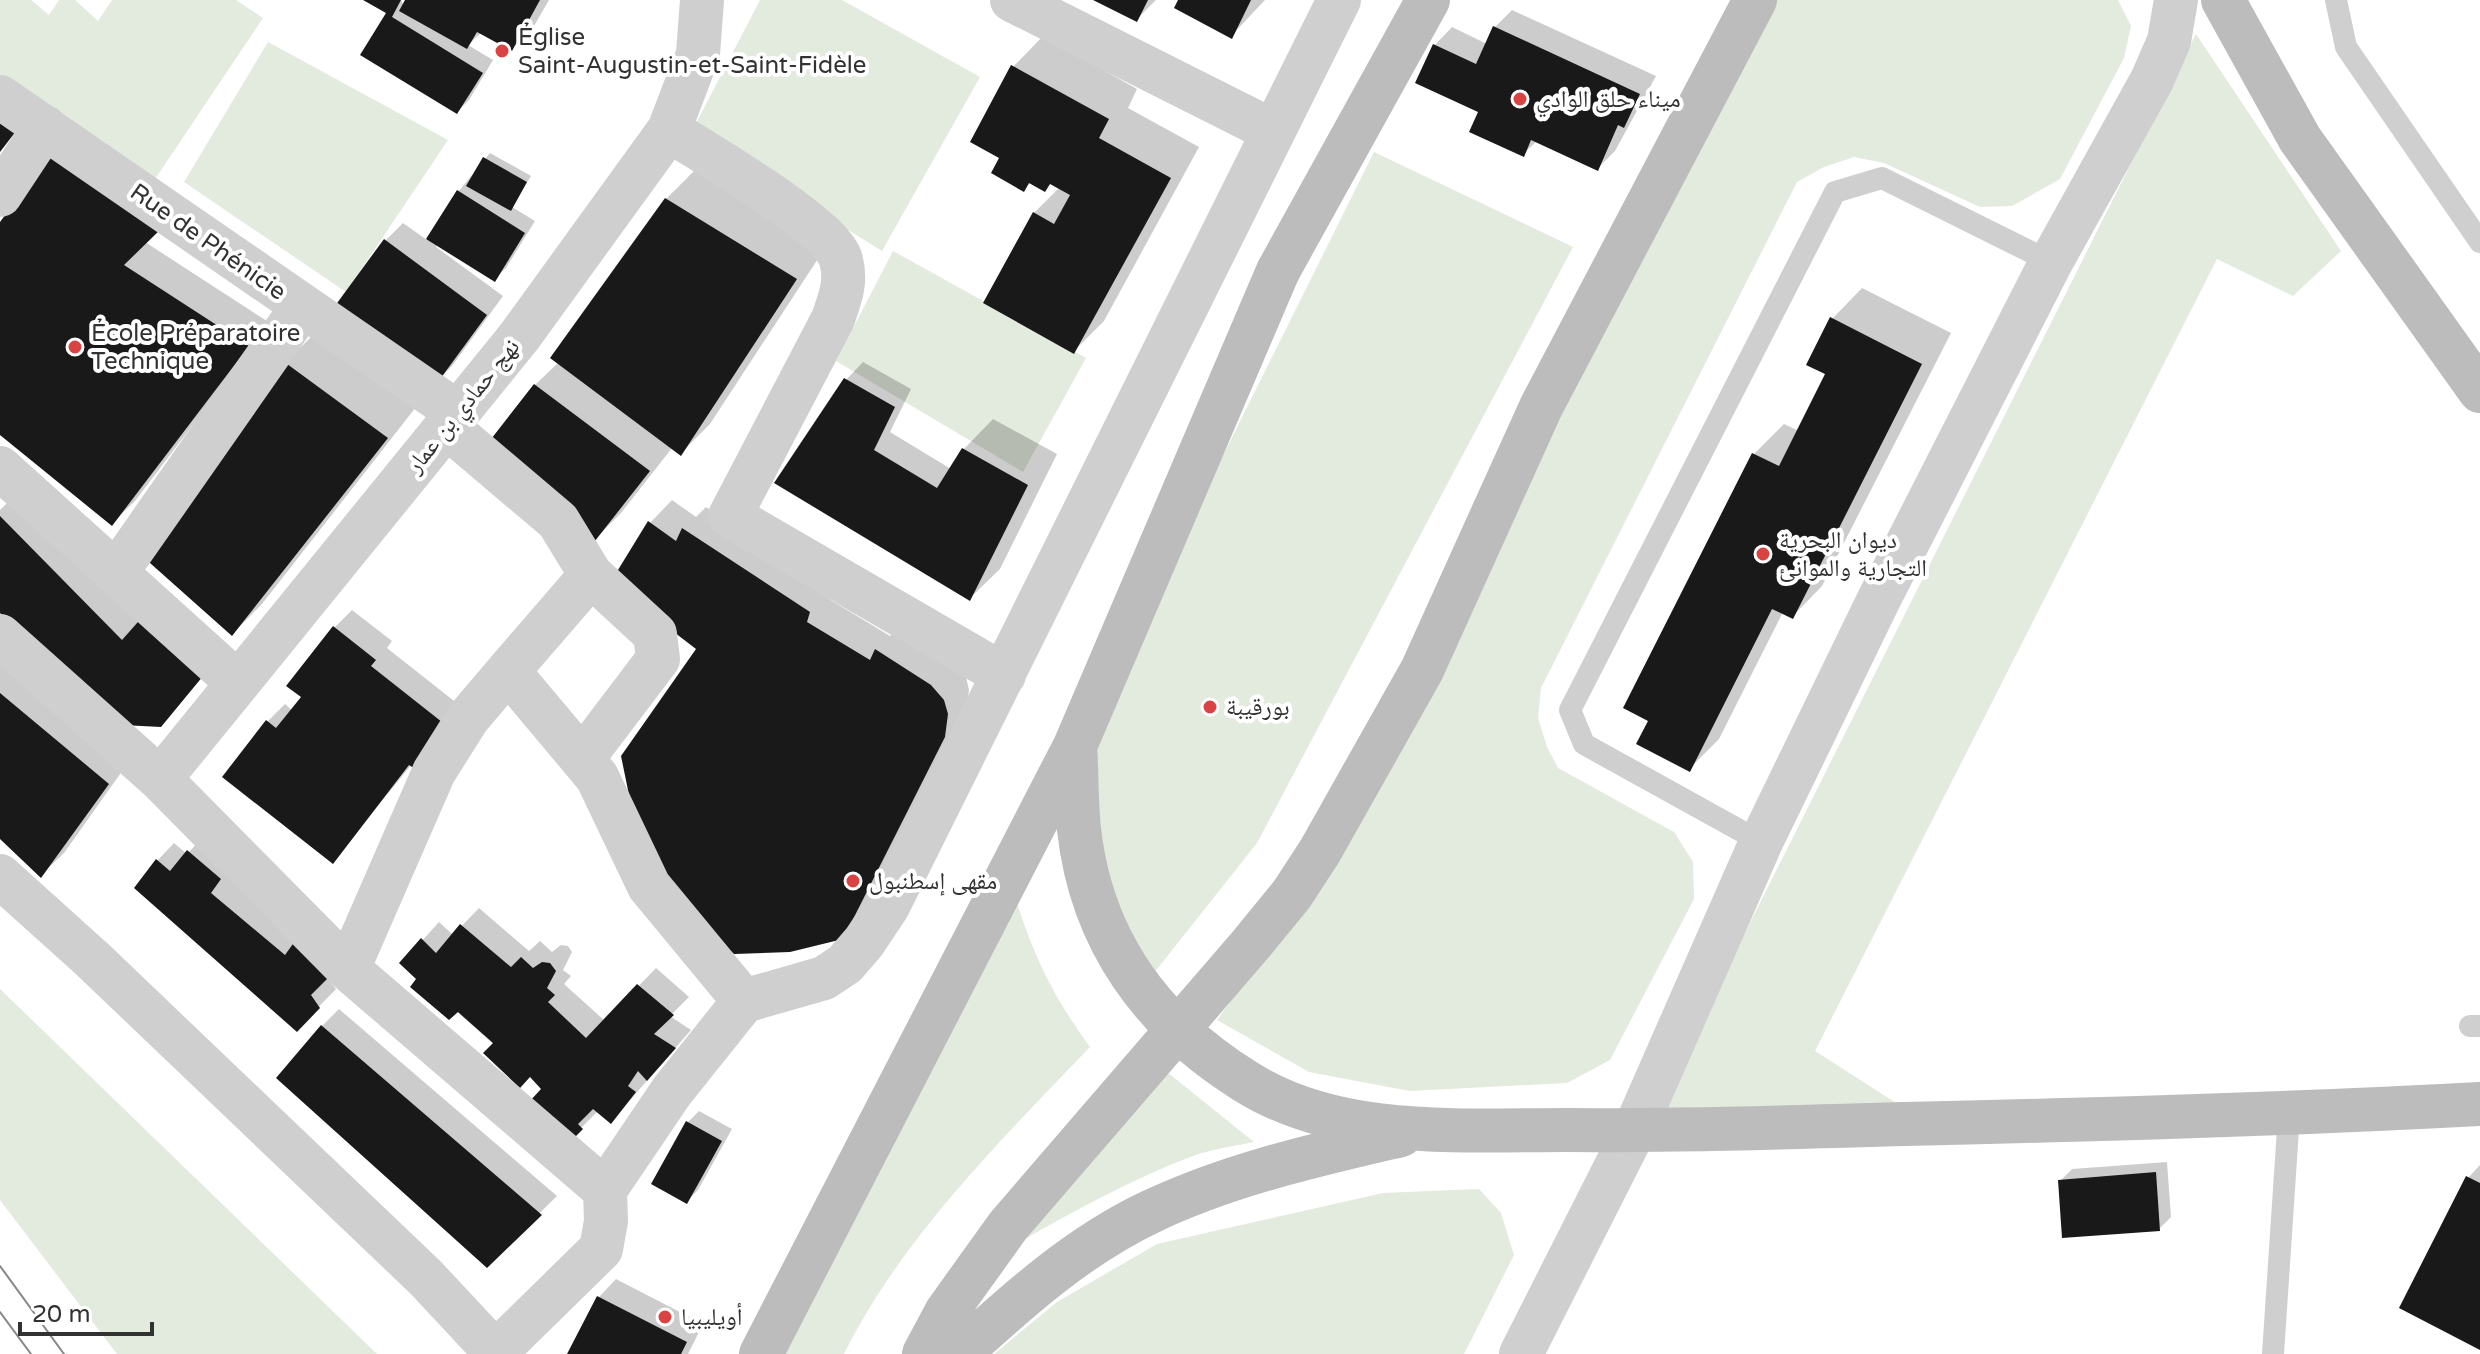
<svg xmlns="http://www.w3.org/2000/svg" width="2480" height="1354" viewBox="0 0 2480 1354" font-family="'Varela Round','Noto Naskh Arabic',sans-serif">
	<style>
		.green { fill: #e3eade }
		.shadow { fill: #0003 }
		.building { fill: #191919 }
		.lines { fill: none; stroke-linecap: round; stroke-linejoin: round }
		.lane { stroke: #cfcfcf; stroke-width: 22 }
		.street { stroke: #cfcfcf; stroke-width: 44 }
		.secondary { stroke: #bcbcbc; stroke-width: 44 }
		.tram { stroke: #878787; stroke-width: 2 }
		.poi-dot { fill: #d94443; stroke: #fff; stroke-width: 3 }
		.labels { text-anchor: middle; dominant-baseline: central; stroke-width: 8; stroke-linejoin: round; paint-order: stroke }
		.poi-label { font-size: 24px; fill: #323232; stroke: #fff; text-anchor: start }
		.street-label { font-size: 24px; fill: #323232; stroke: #fff }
	</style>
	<rect width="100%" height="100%" fill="#fff"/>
	<path class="green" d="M0,0h31l18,15 10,-15h16l23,21 14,-21h124l27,18 -116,173 -147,-103z
		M760,0h82l138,77 -98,174 -191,-118z
		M1774,0h344l13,26 -7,32 -64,121 -48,27 -32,1 -96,-44 -30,-6 -30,10 -27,15 -256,506 -3,30 9,29 11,21 116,64 19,30 1,37 -84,161 -43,23 -157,8 -101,-19 -92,-52 115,-159z
		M2196,34l145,217 -48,45 -76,-37 -402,792 92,59 -256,10z
		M268,42l180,98 -102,152 -162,-110z
		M1374,152l199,95 -316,596 -107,135 -38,-69 -21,-107 9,-99z
		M893,251l193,107 -63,114 -187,-111z
		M1010,880c20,68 38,109 80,167 -89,93 -188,190 -246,307h-72z
		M0,989l377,365h-260l-117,-154z
		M1157,1064l97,78c-20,4 -42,7 -61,14 -72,27 -138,66 -205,104z
		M1479,1189l22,24 13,42 -50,99h-470l63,-52 100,-58 226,-51z"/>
	<path class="shadow" d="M367,0h34l3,6 3,-6h142l-15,26 -23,23 -30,-16 -13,12 25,15 -24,40 -12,12 -70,-98 2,-2z
		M1097,0h59l-20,20z
		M1181,0h84l-34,36z
		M1512,10l144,66 -41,75 -17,17 -61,-27 -14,13 -42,-43 -46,-66 17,-18 35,17 8,-17z
		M1043,36l94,53 -9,19 71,39 -95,174 -30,30 -40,-138 26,-26 -9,-4 -6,6 -14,-7 -7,7 -22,-32 11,-90z
		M490,153l41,23 -19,31 23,14 -29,47 -12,11 -56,-35 -2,3 67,49 -51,70 -17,17 -100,-73 51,-70 17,-17 24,17 31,-48z
		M696,169l129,79 -115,176 -30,30 -8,-6 -51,65 -30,30 -56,-158 24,-23 107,-163z
		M0,225l145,17 125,81 -135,178 -23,22 -112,-90z
		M1862,288l89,45 -129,253 -30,31 -9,-5 -64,127 -30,30 -39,-49 104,-266 30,-30 15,7 29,-58 4,-54z
		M315,333l101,74 -154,197 -30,30 53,-271z
		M863,362l48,27 -21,43 61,37 12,-19 30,-31 64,35 -57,115 -31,30 -192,-116 69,-103z
		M12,498l212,154 -63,73 -161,-115v-100z
		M672,500l24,17 10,-10 125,82 -2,10 61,37 9,-8 67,49 3,13 -3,23 -101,201 -23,23 -143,-289 -49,-125z
		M352,610l40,31 -5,7 76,60 -51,56 -79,97 -66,-139 18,-18 8,7 11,-14 30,-69z
		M0,652l130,108 -66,93 -23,22 -41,-38z
		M206,834l130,155 -39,40 -140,-168 17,-18 13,11z
		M479,908l50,43 11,-10 12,11 9,-7 7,1 4,6 -9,18 8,6 -7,8 41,37 51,-53 33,29 -19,19 21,14 -80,92 -13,-11 -27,27 -27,-49 -142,-126 37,-41 14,13z
		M339,1009l218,187 -70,69 -165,-239z
		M699,1111l33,18 -34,61 -12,12 2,-80z
		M2167,1162l4,55 -12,12 -99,-48 12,-12z
		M2480,1165v183l-12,-170z
		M616,1279l87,45 -15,30h-119l30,-57z"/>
	<path class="building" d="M363,0h38l-9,17 91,56 -26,41 -97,-59 26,-42z
		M405,0h135l-28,51 -35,-19 -10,17 -68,-38z
		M1093,0h55l-11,22z
		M1178,0h73l-19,39 -58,-31z
		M1493,26l147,68 -16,34 -6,-3 -20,46 -67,-31 -7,17 -55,-25 9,-20 -63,-29 18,-39 43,20z
		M1011,65l98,54 -10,19 72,40 -97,176 -91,-51 50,-91 21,12 16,-29 -20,-11 -5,8 -16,-9 -5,9 -33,-19 8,-15 -29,-16z
		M0,107l23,15 -23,30z
		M50,154l113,73 -39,38 125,81 -137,180 -112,-91v-213z
		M483,157l44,25 -16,29 -45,-25z
		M457,190l68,43 -30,49 -69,-43z
		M665,198l132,81 -116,177 -131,-98z
		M384,239l103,76 -52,71 -103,-76z
		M1830,317l92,47 -129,255 -21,-10 -82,163 -54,-28 12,-23 -25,-13 129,-255 27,13 46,-92 -19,-9z
		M283,361l105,77 -156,198 -91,-81z
		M844,378l51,29 -21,43 63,38 25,-40 66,37 -58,116 -196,-118z
		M534,384l116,87 -59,75 -103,-103z
		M0,516l122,124 23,-26 63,56 -47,57 -39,-2 -122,-112z
		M648,521l28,20 6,-13 128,84 -3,10 63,38 5,-11 56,36 13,15 4,14 -3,23 -102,202 -53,13 -56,2 -22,-19 -46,-59 -37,-81 -8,-39 75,-107 -86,-66z
		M333,626l43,34 -5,6 76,60 -32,43 -6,-4 -76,99 -111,-87 44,-57 10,8 25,-31 -15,-11z
		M0,693l109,91 -68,94 -41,-39z
		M187,850l34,29 -10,14 74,62 10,-14 34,36 -18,18 9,13 -23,24 -163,-144 22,-29 14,12z
		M460,924l51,43 10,-10 12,11 9,-6 8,1 6,8 -9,17 8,7 -7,7 38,36 51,-54 37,31 -20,19 22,14 -29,33 -9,-10 -10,15 8,6 -25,32 -18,-15 -15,15 5,5 -12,12 -42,-39 12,-13 -11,-12 -10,11 -37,-35 10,-10 -35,-31 -9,8 -39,-33 6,-8 -17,-16 22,-25 15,15z
		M321,1025l221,190 -55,53 -211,-190z
		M686,1121l36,20 -35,63 -36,-20z
		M2156,1172l4,59 -98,7 -4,-58z
		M2466,1176l14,7v167l-81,-42z
		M597,1296l90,46 -6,12h-114z"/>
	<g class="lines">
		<path class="lane" d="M2336,0l10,47 134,195
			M1761,842l-177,-98 -14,-34 265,-518 47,-14 169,84
			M2470,1026h10
			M2273,1354l16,-240"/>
		<path class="street" d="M1012,0l261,131
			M0,97l457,315
			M669,130c35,23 162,95 172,130 6,22 -1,38 -8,59l-103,197 274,159
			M0,195l45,-68
			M446,426l112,95 33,54 64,59 3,25 -75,99
			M0,468l238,215
			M116,573l186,-266
			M591,575l-83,96 89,106 52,109 95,115
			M0,636l160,143 188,190 257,221
			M160,779l359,-442 150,-207 29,-76 4,-54
			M0,876l92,83 334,319 71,76
			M348,969l86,-197 34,-54 40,-47
			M496,1352l105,-103 5,-28 -1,-31 67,-99 72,-90 80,-23 21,-14 19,-22 24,-36 451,-906
			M1521,1354l113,-223 127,-289 118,-243 172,-337 101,-182 17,-39 7,-41"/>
		<path class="secondary" d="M2223,0l77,139 180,252
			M1075,746c2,28 1,56 4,83 12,111 73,194 166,252 93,59 216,49 321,49 102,1 203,-2 305,-5 203,-5 406,-10 609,-21
			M761,1354l314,-608 203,-475 150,-271
			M924,1354l23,-43 61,-85 244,-283 40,-49 28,-43 102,-181 119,-263 214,-407
			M959,1354c58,-53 119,-108 191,-142 80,-38 166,-57 251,-77"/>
		<path class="tram" d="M0,1266l64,88
			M0,1312l31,42"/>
	</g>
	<g class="poi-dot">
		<circle cx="502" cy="51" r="8"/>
		<circle cx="1520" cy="99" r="8"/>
		<circle cx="75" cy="347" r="8"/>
		<circle cx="1763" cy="554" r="8"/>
		<circle cx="1210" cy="707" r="8"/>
		<circle cx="853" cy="881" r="8"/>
		<circle cx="665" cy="1317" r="8"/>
	</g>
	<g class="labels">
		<g class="poi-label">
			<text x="518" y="37">Église<tspan x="518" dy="28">Saint-Augustin-et-Saint-Fidèle</tspan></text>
			<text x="1536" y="99">ميناء حلق الوادي</text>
			<text x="91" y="333">École Préparatoire<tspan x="91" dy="28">Technique</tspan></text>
			<text x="1779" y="540">ديوان البحرية<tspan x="1779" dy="28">التجارية والموانئ</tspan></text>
			<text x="1226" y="707">بورقيبة</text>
			<text x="869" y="881">مقهى إسطنبول</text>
			<text x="681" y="1317">أويليبيا</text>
		</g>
		<g class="street-label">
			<text transform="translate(208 242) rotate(35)">Rue de Phénicie</text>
			<text transform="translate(463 406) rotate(-51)">نهج حمادي بن عمار</text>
		</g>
	</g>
	<path d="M20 1322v12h132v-12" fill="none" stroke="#323232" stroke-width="4"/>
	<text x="32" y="1322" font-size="24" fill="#323232" stroke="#ffffff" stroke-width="6" paint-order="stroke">20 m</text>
</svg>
